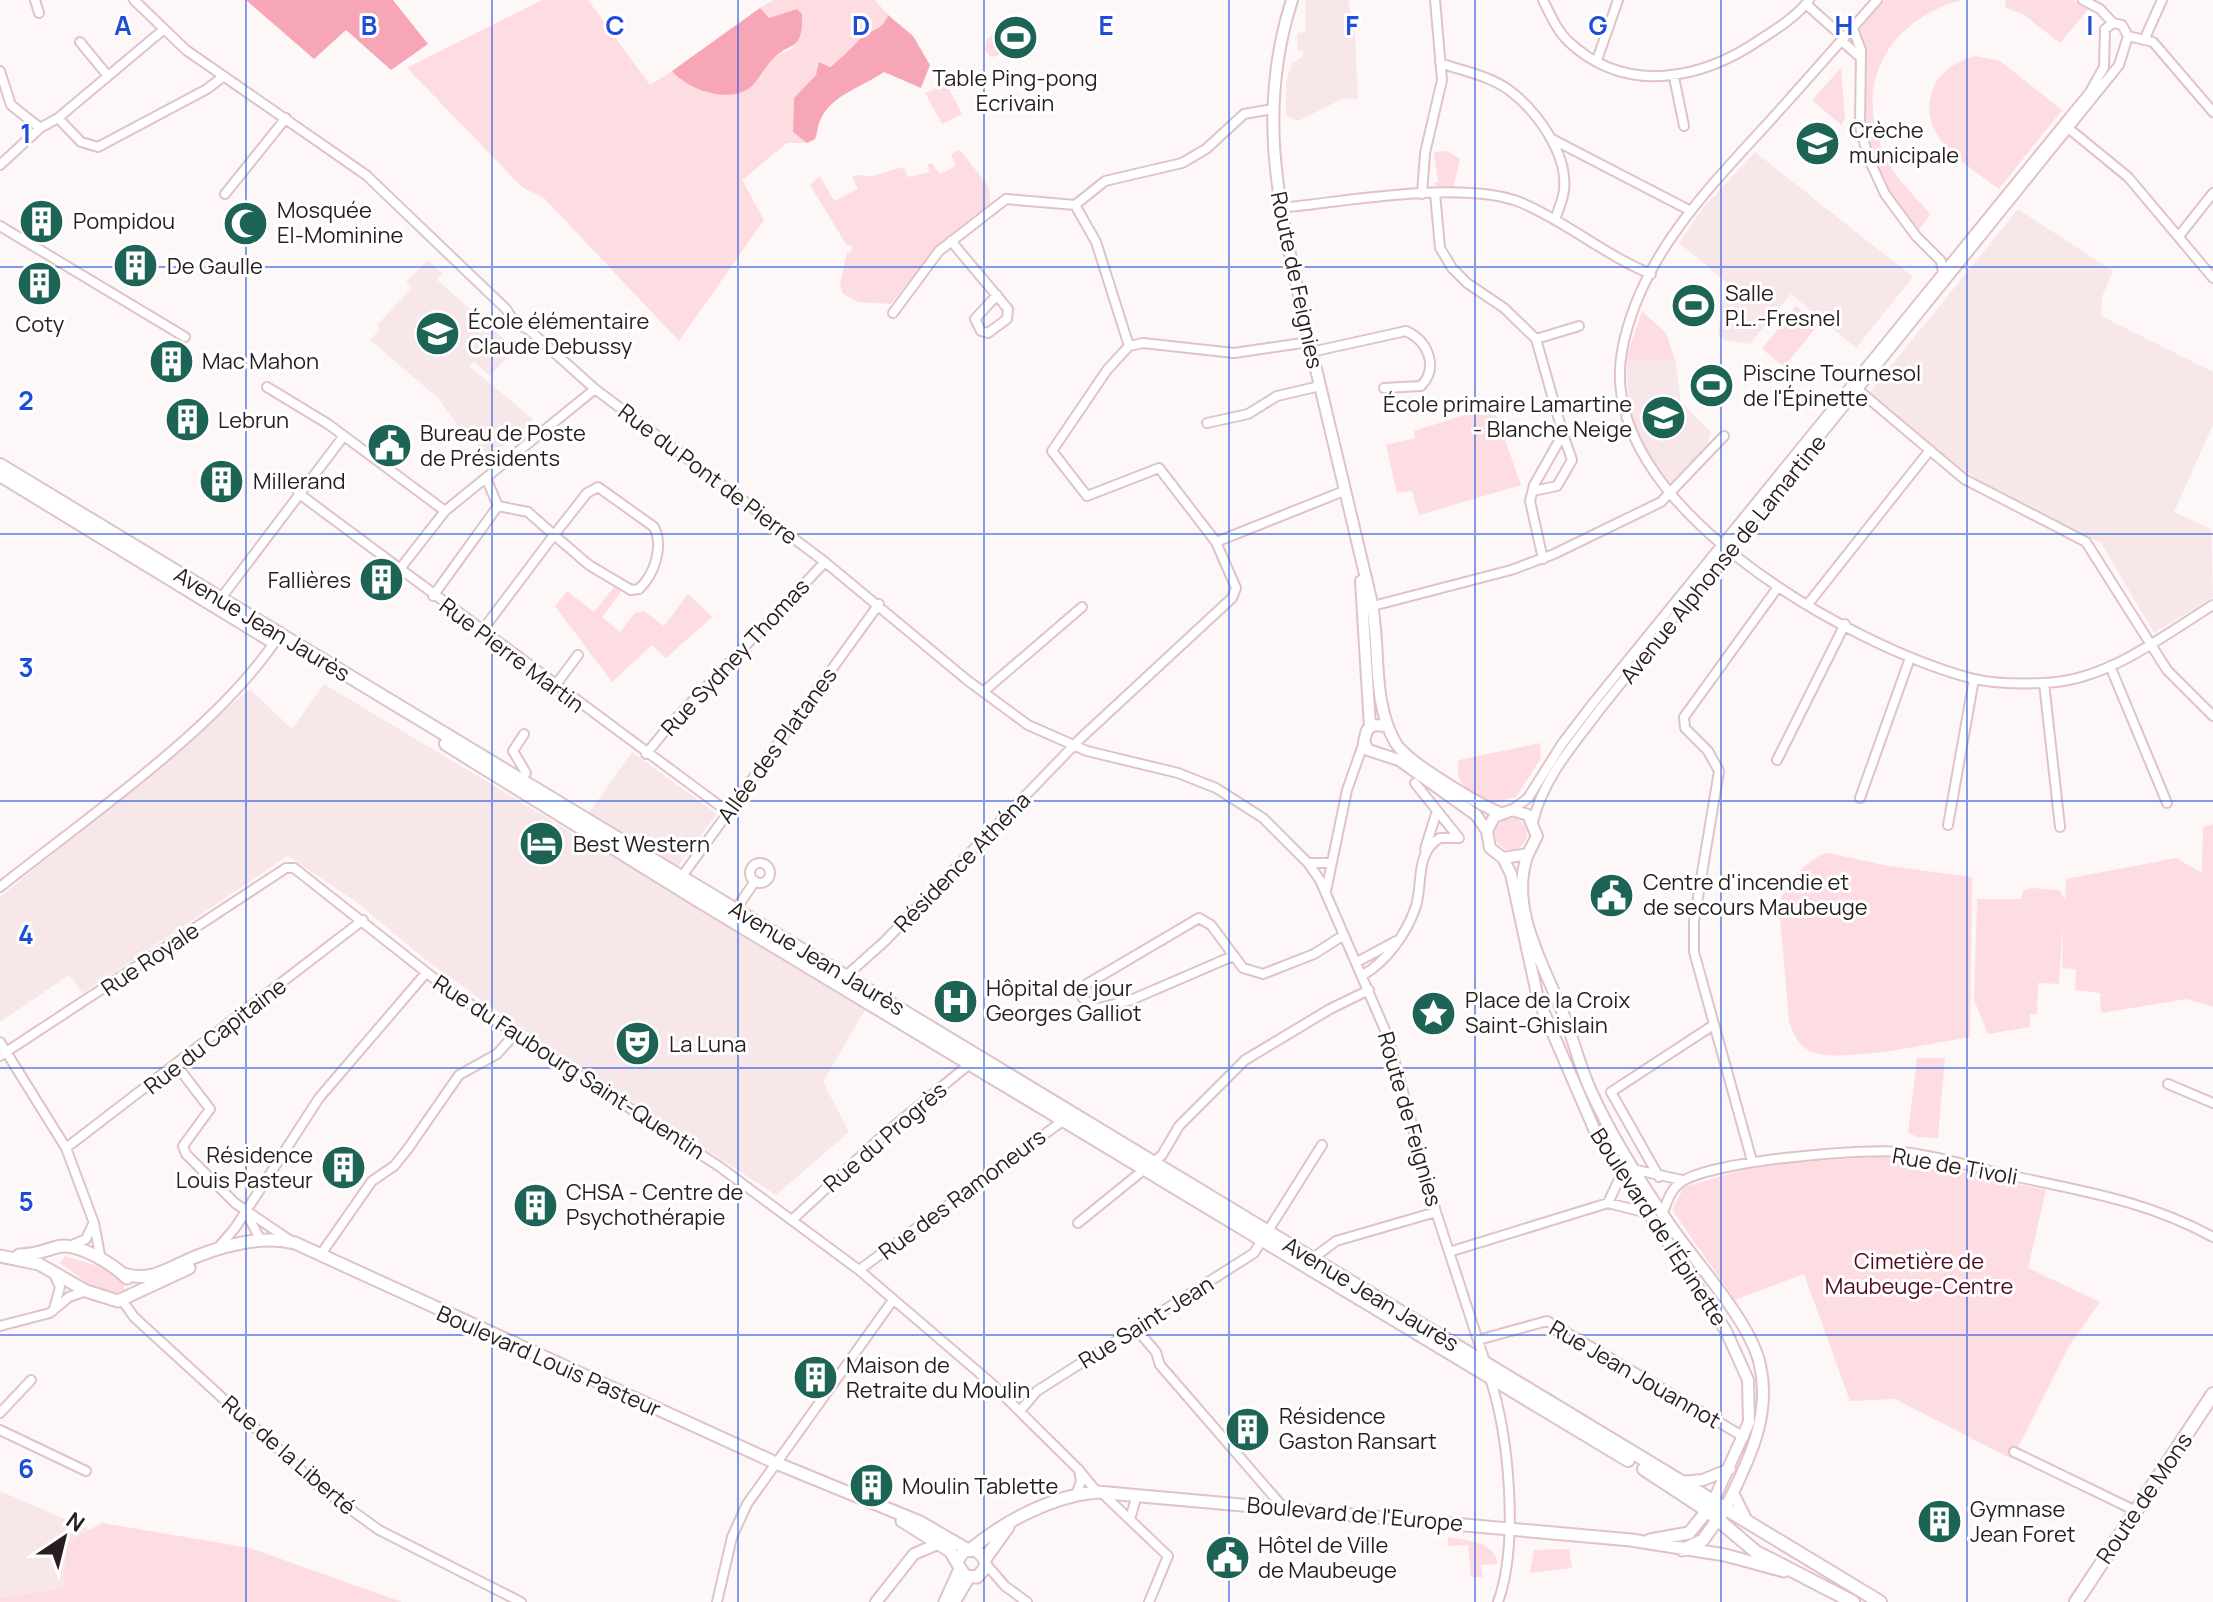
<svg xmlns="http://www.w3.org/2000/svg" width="2213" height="1602" viewBox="0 0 2213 1602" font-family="Manrope,sans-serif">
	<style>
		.built { fill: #f7e7e9 }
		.green { fill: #fddde2 }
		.forest { fill: #f6a6b6 }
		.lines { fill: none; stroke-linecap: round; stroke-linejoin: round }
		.minor-casing { stroke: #e0c3c8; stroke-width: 12 }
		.tertiary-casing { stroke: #e0c3c8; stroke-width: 14 }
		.secondary-casing { stroke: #e0c3c8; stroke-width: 15 }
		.primary-casing { stroke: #e0c3c8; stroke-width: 16 }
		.minor { stroke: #fff; stroke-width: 8 }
		.tertiary { stroke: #fff; stroke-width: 10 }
		.secondary { stroke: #fff; stroke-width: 11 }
		.primary { stroke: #fff; stroke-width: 12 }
		.grid { fill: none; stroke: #1d4ed8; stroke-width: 2; stroke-opacity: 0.55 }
		.labels { text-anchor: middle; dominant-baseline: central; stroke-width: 6; stroke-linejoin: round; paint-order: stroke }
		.poi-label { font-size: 22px; fill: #281d1f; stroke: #fff; text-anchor: start }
		.street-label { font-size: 22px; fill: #281d1f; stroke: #fff }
		.park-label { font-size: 22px; fill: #4f0921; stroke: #fff }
		.grid-label { font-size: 26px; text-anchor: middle; font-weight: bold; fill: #1d4ed8; stroke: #fff; stroke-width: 6; stroke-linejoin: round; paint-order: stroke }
	</style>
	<rect width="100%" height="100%" fill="#fdf7f8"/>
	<path class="built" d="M1305,0h43l7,31 3,68 -14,-1 -46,23 -12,-5v-34l6,-18 11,-8v-5h-6v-18l8,-1z
		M1755,152l158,125 -57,71 -65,-54 -41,50 -22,-3 -10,-5 5,-37 8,-13 -52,-43 24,-35z
		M2018,209l95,62 -11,26 -1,19 112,56v53l-39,87 37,17 2,68 -59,36 -53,-90 -95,-46 -61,-39 -75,-66z
		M428,260l14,13 -5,7 78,68 -25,28 -16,-14 -5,4 64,53 -10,12 -5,-3 -25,31 -32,-29 -22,-31 -69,-59 10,-11 -3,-4 35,-37 -6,-6z
		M1626,359h49l6,43 30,30 -5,19 -32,32 -8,-2 -21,-28 -16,-42z
		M324,684l250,150 58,-82 85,62 -55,73 203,123 -42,72 26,50 -73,63 -251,-164 -99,-71 -71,-59 -67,-45 -205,137 -14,-18 -69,47v-125l250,-208 42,40z
		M0,1491l90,39 -26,58 -64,10z"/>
	<path class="green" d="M542,0h46l62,85 22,-14c17,20 51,30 75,18 11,-5 17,-20 25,-29 6,-6 15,-9 22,-12l-34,-40 13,-8h102l13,15 -4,11 -24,14 -5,9 -39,26 -22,23 -1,34 14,11h-20l-45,37 22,40 -85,121 -136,-144 -20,-9 -116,-120z
		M1884,0h77c-76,22 -110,87 -74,160 10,20 29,37 43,54l-14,20c-58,-79 -55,-112 -59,-206z
		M2006,0h67l12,5 2,6 -27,32 -36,-28 -19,-8z
		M1007,23h11l6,5c0,14 -19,28 -33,29l-6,-7 2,-11z
		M1975,56l25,5 62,49 -63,79c-30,-23 -80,-50 -68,-94 6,-23 22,-31 44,-39z
		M1841,68l4,51 -4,6 -29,-25z
		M946,83l16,31 -20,10 -17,-31z
		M960,150l29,37 1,17 -50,39 -49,61 -32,-2 -16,-8 -3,-9 7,-33 3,1 3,-6 -7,-3 -36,-59 10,-9 14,25 24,-12 -6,-12c9,-4 11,0 20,-1 10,-1 20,-8 32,-8l4,9 22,-5 -3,-7 5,-2 8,11 16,-8 -5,-12z
		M1447,151l13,8 -7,29h-14l-6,-5 5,-1 -4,-30z
		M1796,306l22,19 -34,42 -22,-18z
		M1642,311l24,22 9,26h-49z
		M1493,406l28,79 -102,30 -7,-24 -15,2 -11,-48 29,-7 -1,-7z
		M614,587l7,5 -19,25 18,15 15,-19 9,-2 20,15 24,-32 24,23 -46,41 -14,-13 -40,37 -57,-76 12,-15 27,21z
		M1540,743l1,15 -25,39 -24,6c-22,-12 -38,-15 -33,-43z
		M1495 834a16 16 0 1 1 32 0a16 16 0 1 1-32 0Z
		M2213,824v183l-26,-8 -86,14 -1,-20 -25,-3 1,-21 -14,-1 1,-49 -4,65 -21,-1 -1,31h-7v13l-42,7 -14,-34 3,-101h44l2,-8 9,-3 27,2 6,10 1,-21 110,-21 26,15 1,-46z
		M1828,853l61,13 83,11 -2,160c-34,5 -132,28 -160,14 -13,-7 -16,-17 -21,-29l-10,-117c3,-18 32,-50 49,-52z
		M1917,1058h28l-7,80 -21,-1 -9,-5z
		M1888,1156l158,34 -18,78 72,34 -31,44 -57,113 -117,-60 -45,2 -46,-127 -69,26 -63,-90 12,-23 75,-22z
		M65,1256l36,11 23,16v7l-10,4 -23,-8 -31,-23z
		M102,1523l148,25 152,54h-402v-4l64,-10 2,-45z
		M1448,1537c20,4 45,3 50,27l-17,1 2,12h-12l-3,-32 -20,1z
		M1569,1549l3,19 -42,5 4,-23z"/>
	<path class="forest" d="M246,0h147l35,44 -37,26 -45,-40 -32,29z
		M760,8l9,10 28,-9 5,5c1,39 -10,25 -31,47 -7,8 -12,18 -19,25 -22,19 -64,4 -80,-15z
		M888,15l25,21 17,29 -9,23 -37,-16c-21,15 -54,23 -64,49 -3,6 -2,11 -5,18l-8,4 -14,-11 1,-34 22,-23 3,-13 11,5c11,-9 20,-17 29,-27 11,-11 23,-8 29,-25z"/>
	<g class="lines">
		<defs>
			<path id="minor" d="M35,0l4,13
				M134,0l52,50 180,125 140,134 9,14 14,7 66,59 230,173 142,118 61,45 59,26 91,22 38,15 47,30 45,45 12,17 68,157 48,175 50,153
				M1543,0c7,14 14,31 26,42 58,54 134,37 192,-3 17,-11 36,-23 48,-39
				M1877,0c-36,41 -72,82 -109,123 -61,67 -129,135 -146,228 -28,152 226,294 348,327 23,6 50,6 73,5 63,-1 119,-47 170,-78
				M2083,0l17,9 13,14
				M1806,4l38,34
				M1853,29l8,21 -1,76 8,31 17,37 31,42 25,25 2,12
				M2128,36l25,6 60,70
				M2145,38l17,-38
				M1842,41l19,17
				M80,42l28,34
				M1597,60l21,-60
				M1440,63c23,8 50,13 69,27 28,21 59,64 55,100 -1,10 -6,20 -9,30
				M0,71l11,34
				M1674,77l10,49
				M11,105l29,23
				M58,118l23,24 17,5 109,-58 17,-13
				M2073,132l55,45 85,101
				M1552,139l137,71
				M0,165l40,-37 18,-10 105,-88
				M1435,193l5,55 12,20 15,15 37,25 32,31 27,95 -29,51 -4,16 13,58
				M225,194l61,-76
				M1422,194l3,-41 17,-73 -7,-80
				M1075,205l21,37 33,104 -22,24 -55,81 35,45 72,-28 57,74
				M1075,205l30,-24 77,-18 24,-14 38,-35 29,-5
				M1279,208c66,-6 185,-29 243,-5 45,19 84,53 129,71
				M0,226l185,111
				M2179,236l34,-43
				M951,241l57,68 -1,10 -19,14 -7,-2 -6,-12 22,-24
				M893,313l46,-62 67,-52 69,6
				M1536,339l43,-13
				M1129,346l14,-3 91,10 75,-11
				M1311,352l95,-21c22,10 33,36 15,55l-37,2
				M267,387l61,37 117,87
				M1856,388l108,91 122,63 81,128 46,46
				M1207,423l41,-9 29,-18 43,-10
				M1533,491l24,-5 15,-26 -9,-26
				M298,493l430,319
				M399,570l46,-59 150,-122
				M433,596l65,-90
				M218,602l125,-165
				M1808,604l122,-154
				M1369,607l142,-37 43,-16 107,-52 63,-66
				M481,632l73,-97 35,30 42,25 8,-1c15,-14 25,-42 15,-62l-56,-40 -11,6 -33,42 -26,-23 -30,-6 -12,-28
				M2110,666l57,137
				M2044,683l16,144
				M554,687l24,-32
				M983,692l99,-85
				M646,754l23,-28 156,-164
				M1777,760l68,-136
				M521,780l5,-7 -13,-22 11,-17
				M1415,783l44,55
				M1860,798l50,-140
				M1512,810l16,-12 34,-54 32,-42 496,-610 14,-25 1,-38 8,-6 9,2 6,11 -9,29 -518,643c-26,35 -58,70 -68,114
				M1948,825l26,-146
				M1425,849l12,-38
				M1308,863h19
				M750 873a10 10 0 1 1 20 0a10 10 0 1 1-20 0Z
				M680,879l199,-275
				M0,887c86,-69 219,-159 278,-250
				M1326,891l21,-101 17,-48
				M736,909l19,-28
				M1233,956l-102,44 -36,9 -13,-12 5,-13 112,-66 12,7 32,43 20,6 51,-20 30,-19
				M1357,962l39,-21
				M847,975l38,-34 196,-203 151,-140 4,-10 -20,-46 128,-51
				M1363,975c24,-14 44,-42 53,-69 7,-23 -1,-54 24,-68h19
				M0,1042l66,106 28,75 7,37
				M0,1056l286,-188h8l156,123 270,176 139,103 131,112 89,88 18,22
				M177,1066l33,43 -27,37 3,8 49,49 56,38
				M2168,1084l45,19
				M66,1148l297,-228
				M1752,1161l-58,-209v-31l25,-150 -11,-20 -23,-23 -1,-11 94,-130
				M1632,1169l50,11
				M1659,1177l-48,-85 101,-66
				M1608,1203l13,-28
				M246,1212l15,29
				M1662,1214c5,-11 8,-24 18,-31 27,-22 184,-35 222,-31 34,3 69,15 102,22 76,17 139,25 209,63
				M793,1219l95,-88 84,-69
				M1078,1223l84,-68 17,-29 66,-66 85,-51 39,-19
				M70,1246l16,-7 7,-15
				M217,1249l18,-21 84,-130 107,-125
				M1449,1252l159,-49 40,10
				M321,1254l51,-73 22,-15 13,-16 52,-75 38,-21 18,-20
				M1312,1259l24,-18 100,-29
				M859,1270l205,-150
				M122,1300l12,17 187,171 58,42 142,72
				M54,1309l6,-22 -6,-13
				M0,1326l50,-13 19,-16 17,-6
				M1137,1330l19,22 4,13 123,142
				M1478,1340l69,-19 197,116
				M1490,1378c19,58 29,166 8,224
				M1020,1411l17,-20 217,-138 68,-108
				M0,1413l31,-33
				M0,1430l86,41
				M2014,1452l122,59
				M1103,1494l65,62 -19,46
				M1076,1495l5,-14 -2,-11
				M1130,1519l7,-24
				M986,1564l19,22 22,16
				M717,1602l15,-65 15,-33 146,-204"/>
			<path id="tertiary" d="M1292,0c-37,115 -12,209 13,323 21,91 44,181 65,272 12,49 0,102 25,147 10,19 83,62 105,71
				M1361,581l9,146
				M1386,726l-12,-1 -7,5 -3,12 4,8 31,10 77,55 11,16 3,17 13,10 25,-4 9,-18 -9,-21 -16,-5 -18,7 -7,14
				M1528,854c-20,52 15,110 34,157 11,26 17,54 29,80 21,47 48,89 77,131 26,39 83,100 92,143 12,52 -13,99 -35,144
				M1503,858l8,16 27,125 57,132 131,200 22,49 1,42 -36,80
				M1680,1482l23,-2 27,-11
				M1733,1493l15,30
				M876,1602l38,-48 26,-11"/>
			<path id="secondary" d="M19,1255c15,0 24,-4 38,-8 20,-6 57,18 70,31
				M0,1256l39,8 47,27 32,10 71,-33
				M124,1274c27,9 46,-7 71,-17 30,-12 68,-22 100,-14l481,220 144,59 48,28
				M902,1521l48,30 15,25 12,1 8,-9v-9l-9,-9 -12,1 -7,10
				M1650,1540l39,-7 22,-27
				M971,1549c34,-28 81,-53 126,-57l534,48 94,15 59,16
				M1682,1550l21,-10 22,-31
				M985,1559l23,-32
				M945,1602l14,-31
				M954,1602l15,-25"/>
			<path id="primary" d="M0,465l1880,1137
				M0,475l272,166
				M446,744l250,155 932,561
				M1644,1469l64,42 48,41 97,50
				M2076,1602l137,-208"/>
		</defs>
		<use href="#minor" class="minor-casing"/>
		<use href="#tertiary" class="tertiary-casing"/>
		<use href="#secondary" class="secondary-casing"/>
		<use href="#primary" class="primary-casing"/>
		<use href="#minor" class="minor"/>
		<use href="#tertiary" class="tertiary"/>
		<use href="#secondary" class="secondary"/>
		<use href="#primary" class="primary"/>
	</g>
	<path class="grid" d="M246,0v1602M492,0v1602M738,0v1602M984,0v1602M1229,0v1602M1475,0v1602M1721,0v1602M1967,0v1602M0,267h2213M0,534h2213M0,801h2213M0,1068h2213M0,1335h2213"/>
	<defs>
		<symbol id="stadium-disc" viewBox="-11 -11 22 22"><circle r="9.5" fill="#1e6456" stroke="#fff"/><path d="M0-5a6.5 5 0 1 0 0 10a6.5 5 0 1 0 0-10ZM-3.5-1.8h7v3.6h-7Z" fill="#fff"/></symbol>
		<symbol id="school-disc" viewBox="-11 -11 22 22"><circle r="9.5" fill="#1e6456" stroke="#fff"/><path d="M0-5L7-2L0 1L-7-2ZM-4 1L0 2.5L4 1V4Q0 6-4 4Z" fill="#fff"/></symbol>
		<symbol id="building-disc" viewBox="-11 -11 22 22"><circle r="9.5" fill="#1e6456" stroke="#fff"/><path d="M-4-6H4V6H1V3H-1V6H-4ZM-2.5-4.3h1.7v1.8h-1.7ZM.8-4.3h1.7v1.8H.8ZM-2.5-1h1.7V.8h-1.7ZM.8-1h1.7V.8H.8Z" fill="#fff"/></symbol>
		<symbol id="mosque-disc" viewBox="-11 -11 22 22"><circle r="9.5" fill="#1e6456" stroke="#fff"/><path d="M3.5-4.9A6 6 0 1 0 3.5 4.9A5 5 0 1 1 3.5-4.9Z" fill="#fff"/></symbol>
		<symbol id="civic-disc" viewBox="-11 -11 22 22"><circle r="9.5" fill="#1e6456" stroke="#fff"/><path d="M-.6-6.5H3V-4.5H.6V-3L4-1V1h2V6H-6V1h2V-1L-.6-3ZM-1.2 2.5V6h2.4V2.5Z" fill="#fff"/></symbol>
		<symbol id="hotel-disc" viewBox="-11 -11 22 22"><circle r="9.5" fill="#1e6456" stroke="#fff"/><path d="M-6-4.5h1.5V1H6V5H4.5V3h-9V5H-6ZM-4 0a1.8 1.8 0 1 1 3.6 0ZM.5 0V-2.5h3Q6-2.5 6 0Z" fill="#fff"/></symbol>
		<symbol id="hospital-disc" viewBox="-11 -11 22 22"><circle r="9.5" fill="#1e6456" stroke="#fff"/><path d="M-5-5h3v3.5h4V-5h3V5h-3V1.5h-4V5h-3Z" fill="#fff"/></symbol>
		<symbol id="sight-disc" viewBox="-11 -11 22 22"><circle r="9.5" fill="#1e6456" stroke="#fff"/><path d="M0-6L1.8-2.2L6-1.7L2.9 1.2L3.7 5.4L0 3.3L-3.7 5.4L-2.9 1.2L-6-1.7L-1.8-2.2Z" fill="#fff"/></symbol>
		<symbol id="theatre-disc" viewBox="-11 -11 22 22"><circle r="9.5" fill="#1e6456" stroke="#fff"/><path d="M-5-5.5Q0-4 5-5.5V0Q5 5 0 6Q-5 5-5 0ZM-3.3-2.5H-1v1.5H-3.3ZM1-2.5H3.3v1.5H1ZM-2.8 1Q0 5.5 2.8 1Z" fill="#fff"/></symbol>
	</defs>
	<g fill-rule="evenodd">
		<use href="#stadium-disc" x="990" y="12" width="51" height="51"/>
		<use href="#school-disc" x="1792" y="118" width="51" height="51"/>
		<use href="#building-disc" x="16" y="196" width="51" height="51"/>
		<use href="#mosque-disc" x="220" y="198" width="51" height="51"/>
		<use href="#building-disc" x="110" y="240" width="51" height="51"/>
		<use href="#building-disc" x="14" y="258" width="51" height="51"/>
		<use href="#stadium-disc" x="1668" y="280" width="51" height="51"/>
		<use href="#school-disc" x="412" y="308" width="51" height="51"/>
		<use href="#building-disc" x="146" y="336" width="51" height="51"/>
		<use href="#stadium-disc" x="1686" y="360" width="51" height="51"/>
		<use href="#school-disc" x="1638" y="392" width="51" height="51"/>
		<use href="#building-disc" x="162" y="394" width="51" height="51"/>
		<use href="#civic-disc" x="364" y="420" width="51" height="51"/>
		<use href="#building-disc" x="196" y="456" width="51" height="51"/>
		<use href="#building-disc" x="356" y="554" width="51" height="51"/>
		<use href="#hotel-disc" x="516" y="818" width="51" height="51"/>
		<use href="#civic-disc" x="1586" y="870" width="51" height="51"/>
		<use href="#hospital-disc" x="930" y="976" width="51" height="51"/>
		<use href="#sight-disc" x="1408" y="988" width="51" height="51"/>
		<use href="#theatre-disc" x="612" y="1018" width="51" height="51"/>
		<use href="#building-disc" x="318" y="1142" width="51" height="51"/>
		<use href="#building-disc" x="510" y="1180" width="51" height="51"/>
		<use href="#building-disc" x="790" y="1352" width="51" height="51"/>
		<use href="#building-disc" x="1222" y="1404" width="51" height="51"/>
		<use href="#building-disc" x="846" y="1460" width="51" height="51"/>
		<use href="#building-disc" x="1914" y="1496" width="51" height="51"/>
		<use href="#civic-disc" x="1202" y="1532" width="51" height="51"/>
	</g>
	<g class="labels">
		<g class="poi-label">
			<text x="1015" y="78" text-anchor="middle">Table Ping-pong<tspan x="1015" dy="25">Ecrivain</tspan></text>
			<text x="1849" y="130">Crèche<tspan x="1849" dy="25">municipale</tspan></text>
			<text x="277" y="210">Mosquée<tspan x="277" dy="25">El-Mominine</tspan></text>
			<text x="73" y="221">Pompidou</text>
			<text x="167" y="266">De Gaulle</text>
			<text x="1725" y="293">Salle<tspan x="1725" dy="25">P.L.-Fresnel</tspan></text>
			<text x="468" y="321">École élémentaire<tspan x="468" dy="25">Claude Debussy</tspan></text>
			<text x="40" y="324" text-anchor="middle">Coty</text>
			<text x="202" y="361">Mac Mahon</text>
			<text x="1743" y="373">Piscine Tournesol<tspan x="1743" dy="25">de l'Épinette</tspan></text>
			<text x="1632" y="404" text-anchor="end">École primaire Lamartine<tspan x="1632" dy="25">- Blanche Neige</tspan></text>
			<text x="218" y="420">Lebrun</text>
			<text x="420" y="433">Bureau de Poste<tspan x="420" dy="25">de Présidents</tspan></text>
			<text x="253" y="481">Millerand</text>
			<text x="351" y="580" text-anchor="end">Fallières</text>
			<text x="573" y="844">Best Western</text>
			<text x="1643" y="882">Centre d'incendie et<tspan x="1643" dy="25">de secours Maubeuge</tspan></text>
			<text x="986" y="988">Hôpital de jour<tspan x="986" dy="25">Georges Galliot</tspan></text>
			<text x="1465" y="1000">Place de la Croix<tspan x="1465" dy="25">Saint-Ghislain</tspan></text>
			<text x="669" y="1044">La Luna</text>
			<text x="313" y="1155" text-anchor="end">Résidence<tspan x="313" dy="25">Louis Pasteur</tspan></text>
			<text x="566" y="1192">CHSA - Centre de<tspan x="566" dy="25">Psychothérapie</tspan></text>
			<text x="846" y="1365">Maison de<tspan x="846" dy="25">Retraite du Moulin</tspan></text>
			<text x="1279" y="1416">Résidence<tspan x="1279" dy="25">Gaston Ransart</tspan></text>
			<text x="902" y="1486">Moulin Tablette</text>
			<text x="1970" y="1509">Gymnase<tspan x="1970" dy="25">Jean Foret</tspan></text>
			<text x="1258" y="1545">Hôtel de Ville<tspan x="1258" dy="25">de Maubeuge</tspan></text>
		</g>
		<g class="street-label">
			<text transform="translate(1297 280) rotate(78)">Route de Feignies</text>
			<text transform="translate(708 474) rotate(37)">Rue du Pont de Pierre</text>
			<text transform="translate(1723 559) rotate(-51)">Avenue Alphonse de Lamartine</text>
			<text transform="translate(262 624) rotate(31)">Avenue Jean Jaurès</text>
			<text transform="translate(512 655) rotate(37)">Rue Pierre Martin</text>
			<text transform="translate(735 657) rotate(-47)">Rue Sydney Thomas</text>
			<text transform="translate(777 745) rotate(-54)">Allée des Platanes</text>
			<text transform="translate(962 862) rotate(-46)">Résidence Athéna</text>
			<text transform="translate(817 958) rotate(31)">Avenue Jean Jaurès</text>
			<text transform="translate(150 959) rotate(-34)">Rue Royale</text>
			<text transform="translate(215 1036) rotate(-38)">Rue du Capitaine</text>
			<text transform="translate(569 1067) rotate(33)">Rue du Faubourg Saint-Quentin</text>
			<text transform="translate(1410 1119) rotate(74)">Route de Feignies</text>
			<text transform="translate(885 1137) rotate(-41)">Rue du Progrès</text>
			<text transform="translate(1955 1166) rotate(10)">Rue de Tivoli</text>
			<text transform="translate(962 1194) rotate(-37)">Rue des Ramoneurs</text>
			<text transform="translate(1659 1227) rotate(57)">Boulevard de l'Épinette</text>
			<text transform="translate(1371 1294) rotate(31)">Avenue Jean Jaurès</text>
			<text transform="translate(1146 1322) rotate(-32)">Rue Saint-Jean</text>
			<text transform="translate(549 1361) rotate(24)">Boulevard Louis Pasteur</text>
			<text transform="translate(1635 1374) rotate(30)">Rue Jean Jouannot</text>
			<text transform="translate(289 1455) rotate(41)">Rue de la Liberté</text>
			<text transform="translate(2144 1498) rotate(-56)">Route de Mons</text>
			<text transform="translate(1355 1514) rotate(5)">Boulevard de l'Europe</text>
		</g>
		<g class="park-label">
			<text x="1919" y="1261">Cimetière de<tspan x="1919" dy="25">Maubeuge-Centre</tspan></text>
		</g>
	</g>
	<g class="grid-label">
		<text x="123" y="35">A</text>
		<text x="369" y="35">B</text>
		<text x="615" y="35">C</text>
		<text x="861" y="35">D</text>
		<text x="1106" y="35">E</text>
		<text x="1352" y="35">F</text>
		<text x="1598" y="35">G</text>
		<text x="1844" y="35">H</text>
		<text x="2090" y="35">I</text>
		<text x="26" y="143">1</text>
		<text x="26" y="410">2</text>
		<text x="26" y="677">3</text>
		<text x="26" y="944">4</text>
		<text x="26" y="1211">5</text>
		<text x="26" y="1478">6</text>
	</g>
	<g transform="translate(64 1538) rotate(35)" stroke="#ffffff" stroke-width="6" paint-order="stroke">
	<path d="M0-6L14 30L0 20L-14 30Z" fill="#281d1f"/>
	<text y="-12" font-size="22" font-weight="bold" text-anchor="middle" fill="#281d1f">N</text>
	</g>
</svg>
